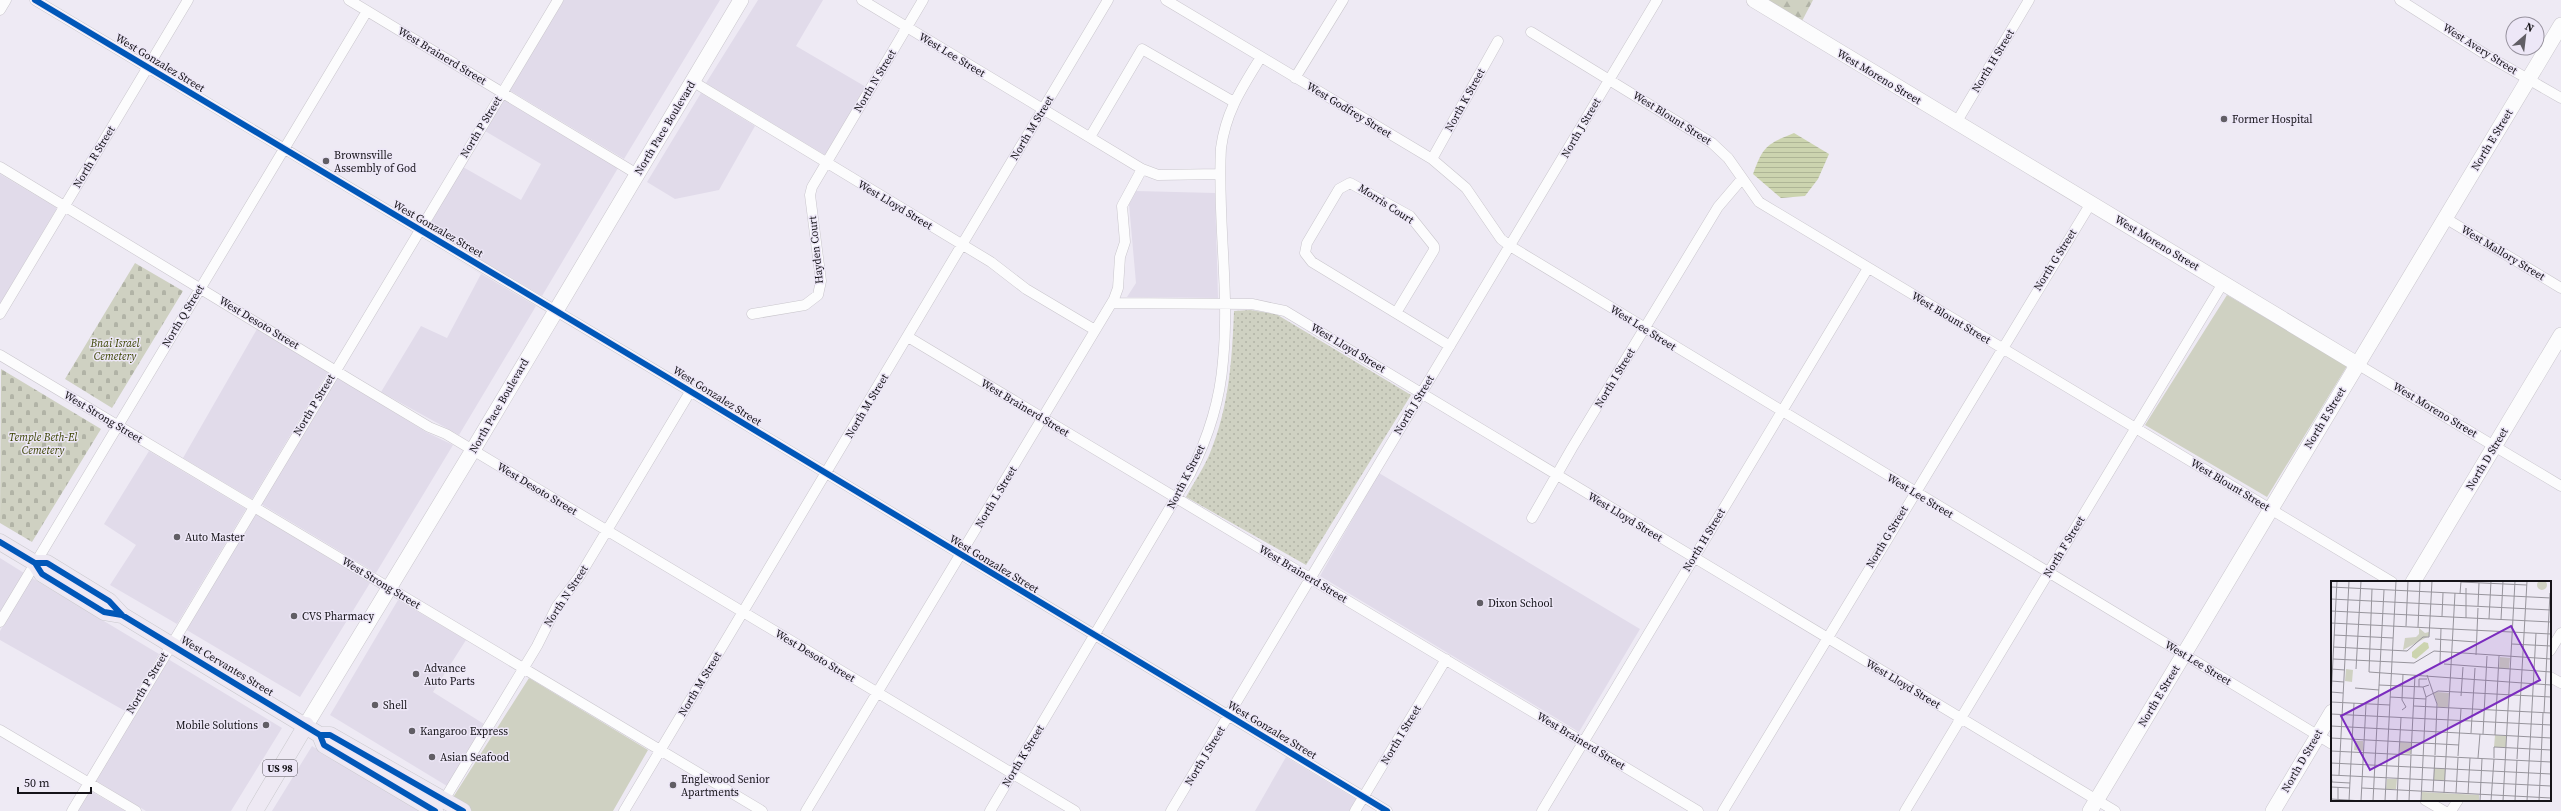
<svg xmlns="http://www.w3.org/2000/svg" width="2561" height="811" viewBox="0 0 2561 811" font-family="'Source Serif 4',serif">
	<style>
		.built { fill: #e1dbea }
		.grass { fill: #cfd1c2 }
		.forest { fill: url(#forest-firs) }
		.cemetery { fill: url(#cemetery-stones) }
		.park { fill: url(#park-dots) }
		.water { fill: url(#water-rules) }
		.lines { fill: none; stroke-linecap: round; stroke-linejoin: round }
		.street-casing { stroke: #c9c6cc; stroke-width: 11 }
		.secondary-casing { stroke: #c9c6cc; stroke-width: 16 }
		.primary-casing { stroke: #cac9cd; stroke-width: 17 }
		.street { stroke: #fcfcfd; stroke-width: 10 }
		.secondary { stroke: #fcfcfd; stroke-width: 15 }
		.primary { stroke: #eee9f3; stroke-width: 16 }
		.cycleway-casing { stroke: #ede7f7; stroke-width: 8 }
		.cycleway { stroke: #0057b8; stroke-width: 6 }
		.poi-dot { fill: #615e65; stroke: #ede7f7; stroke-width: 1.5 }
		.labels { text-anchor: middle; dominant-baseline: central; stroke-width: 3; stroke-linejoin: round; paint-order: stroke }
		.shield { fill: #ede7f7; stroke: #56535b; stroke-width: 1 }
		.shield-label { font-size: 10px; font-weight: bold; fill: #151318 }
		.street-label { font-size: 11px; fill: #151318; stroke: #ede7f7 }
		.poi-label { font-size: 11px; fill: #151318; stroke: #ede7f7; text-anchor: start }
		.park-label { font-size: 11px; font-style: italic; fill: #3a4300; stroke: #ede7f7 }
		.inset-road { fill: none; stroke: #97949c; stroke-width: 1 }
		.view { fill: #7b2cbf; fill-opacity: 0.15; stroke: #7b2cbf; stroke-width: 2 }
		.inset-edge { fill: none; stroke: #151318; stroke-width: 2 }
	</style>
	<defs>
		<pattern id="forest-firs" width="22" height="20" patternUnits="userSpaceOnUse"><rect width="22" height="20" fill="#cfd1c2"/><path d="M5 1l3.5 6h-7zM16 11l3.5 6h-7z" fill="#b1b3a6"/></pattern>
		<pattern id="cemetery-stones" width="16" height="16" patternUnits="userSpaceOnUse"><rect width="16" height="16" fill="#cfd1c2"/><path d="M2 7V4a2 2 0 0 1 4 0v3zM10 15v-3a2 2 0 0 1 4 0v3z" fill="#b1b3a6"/></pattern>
		<pattern id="park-dots" width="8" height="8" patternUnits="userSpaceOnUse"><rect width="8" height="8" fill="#cfd1c2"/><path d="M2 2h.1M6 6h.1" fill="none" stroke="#b1b3a6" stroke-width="1.8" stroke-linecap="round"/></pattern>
		<pattern id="water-rules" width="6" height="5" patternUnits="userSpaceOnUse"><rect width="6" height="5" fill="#ccd4af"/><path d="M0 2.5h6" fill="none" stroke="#aeb596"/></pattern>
	</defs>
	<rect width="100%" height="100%" fill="#eeeaf4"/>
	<path class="built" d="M564,0h156l-96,159 -115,-69z
		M758,0h65l-27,46 70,41 -41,68 -119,-72z
		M701,93l54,33 -36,64 -44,9 -28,-17z
		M504,99l114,69 -76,128 -115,-68 36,-61 58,33 20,-36 -56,-33z
		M0,174l57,34 -57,96z
		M1136,191l79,2 3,105 -91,-1 9,-14 -7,-79z
		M434,246l102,60 -77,129 -78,-43 40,-66 26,12 34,-64z
		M257,329l71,43 -76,127 -69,-41z
		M337,377l89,55 27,13 -77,128 -115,-69z
		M149,451l97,58 -69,115 -67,-39 26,-40 -32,-21z
		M1379,473l261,156 -61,103 -259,-156z
		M255,514l115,69 -70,114 -115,-68z
		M0,558l24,15 -24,39z
		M32,578l127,76 -34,57 -125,-71v-9z
		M398,600l68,40 -33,52 51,32 -37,62 -117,-71z
		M168,659l114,69 -51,83h-85l-51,-31z
		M312,746l109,65h-149z
		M1286,757l70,42 -7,12h-94z
		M89,790l36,21h-48z"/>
	<path class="grass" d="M2227,295l120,71 -80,131 -122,-72z
		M529,678l119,72 -35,61h-141l-20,-12z"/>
	<path class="forest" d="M1763,0h50l-11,21z"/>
	<path class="cemetery" d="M135,263l48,28 -71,117 -47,-29z
		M1,369l100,60 -69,113 -32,-19z"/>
	<path class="park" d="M1250,310l26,4 135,81 -105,170 -120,-68c8,-15 18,-29 24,-44 19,-46 22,-93 24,-142z"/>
	<path class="water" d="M1794,133l35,21 -11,25 -13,17 -24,2 -28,-24c10,-28 14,-30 41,-41z"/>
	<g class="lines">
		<defs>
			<path id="street" d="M35,0l630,376 722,435
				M349,0l288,174
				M862,0l280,169 16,6 62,-1
				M1166,0l266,159 34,29 35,51 9,7 822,498
				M2400,0l88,56 73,42
				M0,10l6,-10
				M1531,32l181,111 16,15 31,44 633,380
				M1295,78l48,-78
				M692,81l299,181 35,27 69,41
				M1956,123l73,-123
				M1090,137l52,-88 92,53
				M1432,159l66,-118
				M0,167l354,215 75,45 17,7 629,377
				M1350,183l60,33 24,30v4l-38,63 -84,-51 -7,-9 2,-10 32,-54z
				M2445,218l116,70
				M1112,303l140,1 33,7 830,500
				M1396,313l54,33
				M0,314l188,-314
				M752,314l53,-9 13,-10 3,-14 -11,-86 2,-8 111,-187
				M908,337l790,474
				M0,355l762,456
				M2357,364l204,122
				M1532,518l40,-70 146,-241 23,-27
				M0,622l367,-611
				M2550,651l11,-18
				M2550,677l11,6
				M0,730l136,81
				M444,800l93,-154 20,-40 22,-29 111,-185
				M2425,800l19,11
				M72,811l486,-811
				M624,811l484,-811
				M806,811l308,-512 4,-11 2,-31 5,-15 -3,-36 20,-37
				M990,811l200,-337c18,-36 30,-73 33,-113 7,-71 -6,-142 -2,-213 5,-37 21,-60 40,-91
				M1171,811l486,-811
				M1355,811l91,-152
				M1542,811l326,-543
				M1723,811l368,-608
				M1905,811l318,-528
				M2451,811l7,-11"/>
			<path id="secondary" d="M1754,0l603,364
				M2413,582l148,-247
				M306,725l167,-275 268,-450
				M2090,811l471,-786
				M2273,811l59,-99"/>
			<path id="primary" d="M0,542l35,21h12l62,38 13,14 198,120h10l133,76
				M35,563l7,11 62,38 18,3
				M320,735l4,10 111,66
				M255,811l51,-86"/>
		</defs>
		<use href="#street" class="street-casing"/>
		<use href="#secondary" class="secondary-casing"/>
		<use href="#primary" class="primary-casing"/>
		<use href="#street" class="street"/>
		<use href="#secondary" class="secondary"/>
		<use href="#primary" class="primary"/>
		<defs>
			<path id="cycleway" d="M35,0l630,376 722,435
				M0,542l35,21h12l62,38 13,14 198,120h10l133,76
				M35,563l7,11 62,38 18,3
				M320,735l4,10 111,66"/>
		</defs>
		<use href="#cycleway" class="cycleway-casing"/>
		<use href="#cycleway" class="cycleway"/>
	</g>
	<g class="poi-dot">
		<circle cx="2224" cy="119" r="4"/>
		<circle cx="326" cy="161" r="4"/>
		<circle cx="177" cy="537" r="4"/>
		<circle cx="1480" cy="603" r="4"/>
		<circle cx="294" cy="616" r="4"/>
		<circle cx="416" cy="674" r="4"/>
		<circle cx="375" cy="705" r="4"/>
		<circle cx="266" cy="725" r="4"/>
		<circle cx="412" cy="731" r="4"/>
		<circle cx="432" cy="757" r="4"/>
		<circle cx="673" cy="785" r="4"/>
	</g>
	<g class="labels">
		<rect class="shield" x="263" y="760" width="34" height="16" rx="3"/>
		<g class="shield-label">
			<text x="280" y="768">US 98</text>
		</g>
		<g class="street-label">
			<text transform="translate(2480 49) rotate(32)">West Avery Street</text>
			<text transform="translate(952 55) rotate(31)">West Lee Street</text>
			<text transform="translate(442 56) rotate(31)">West Brainerd Street</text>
			<text transform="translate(1993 61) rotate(-59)">North H Street</text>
			<text transform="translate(160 63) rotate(31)">West Gonzalez Street</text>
			<text transform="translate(1879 77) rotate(31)">West Moreno Street</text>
			<text transform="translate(875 81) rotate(-59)">North N Street</text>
			<text transform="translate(1465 100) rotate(-61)">North K Street</text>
			<text transform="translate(1349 110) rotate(31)">West Godfrey Street</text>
			<text transform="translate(1672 118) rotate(32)">West Blount Street</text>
			<text transform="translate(481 127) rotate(-59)">North P Street</text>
			<text transform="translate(665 128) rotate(-59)">North Pace Boulevard</text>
			<text transform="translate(1032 128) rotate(-59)">North M Street</text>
			<text transform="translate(1581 128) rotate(-60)">North J Street</text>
			<text transform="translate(2492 140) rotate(-59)">North E Street</text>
			<text transform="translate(94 157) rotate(-59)">North R Street</text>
			<text transform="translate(1386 204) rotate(33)">Morris Court</text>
			<text transform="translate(895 205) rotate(31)">West Lloyd Street</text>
			<text transform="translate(438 229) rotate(30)">West Gonzalez Street</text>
			<text transform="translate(2157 243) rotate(31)">West Moreno Street</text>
			<text transform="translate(816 250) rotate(-96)">Hayden Court</text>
			<text transform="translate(2503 253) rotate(31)">West Mallory Street</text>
			<text transform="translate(2055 260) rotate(-58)">North G Street</text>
			<text transform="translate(183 316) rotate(-59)">North Q Street</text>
			<text transform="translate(1951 318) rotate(31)">West Blount Street</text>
			<text transform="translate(259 323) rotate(31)">West Desoto Street</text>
			<text transform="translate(1643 328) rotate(32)">West Lee Street</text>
			<text transform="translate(1348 348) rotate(31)">West Lloyd Street</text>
			<text transform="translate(1615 378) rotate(-59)">North I Street</text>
			<text transform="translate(717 396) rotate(32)">West Gonzalez Street</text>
			<text transform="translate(314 405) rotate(-59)">North P Street</text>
			<text transform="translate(1414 405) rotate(-59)">North J Street</text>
			<text transform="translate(499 406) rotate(-60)">North Pace Boulevard</text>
			<text transform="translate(867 406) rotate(-59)">North M Street</text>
			<text transform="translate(1025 408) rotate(31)">West Brainerd Street</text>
			<text transform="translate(2435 410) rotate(31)">West Moreno Street</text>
			<text transform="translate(103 417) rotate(31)">West Strong Street</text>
			<text transform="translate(2325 418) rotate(-59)">North E Street</text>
			<text transform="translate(2487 459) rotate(-59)">North D Street</text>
			<text transform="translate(1186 477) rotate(-63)">North K Street</text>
			<text transform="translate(2230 485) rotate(31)">West Blount Street</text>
			<text transform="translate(537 489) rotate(31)">West Desoto Street</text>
			<text transform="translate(1920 496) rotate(31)">West Lee Street</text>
			<text transform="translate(996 497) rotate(-59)">North L Street</text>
			<text transform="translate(1625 517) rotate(31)">West Lloyd Street</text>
			<text transform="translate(1887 537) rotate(-59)">North G Street</text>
			<text transform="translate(1704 540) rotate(-59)">North H Street</text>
			<text transform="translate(2064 547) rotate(-59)">North F Street</text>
			<text transform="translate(994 564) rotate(31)">West Gonzalez Street</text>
			<text transform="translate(1303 574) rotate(31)">West Brainerd Street</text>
			<text transform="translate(381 583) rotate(31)">West Strong Street</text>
			<text transform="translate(566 596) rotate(-57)">North N Street</text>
			<text transform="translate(815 656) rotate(31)">West Desoto Street</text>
			<text transform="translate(2198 663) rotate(31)">West Lee Street</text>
			<text transform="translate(227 666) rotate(31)">West Cervantes Street</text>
			<text transform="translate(147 683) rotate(-59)">North P Street</text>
			<text transform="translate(700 684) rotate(-59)">North M Street</text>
			<text transform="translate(1903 684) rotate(31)">West Lloyd Street</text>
			<text transform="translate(2159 696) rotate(-59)">North E Street</text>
			<text transform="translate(1272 730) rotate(31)">West Gonzalez Street</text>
			<text transform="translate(1401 735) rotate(-59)">North I Street</text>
			<text transform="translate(1581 741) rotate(31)">West Brainerd Street</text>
			<text transform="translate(1023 756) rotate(-59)">North K Street</text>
			<text transform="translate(1205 756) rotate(-59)">North J Street</text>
			<text transform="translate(2302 761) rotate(-60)">North D Street</text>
		</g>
		<g class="poi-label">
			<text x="2232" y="119">Former Hospital</text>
			<text x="334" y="155">Brownsville<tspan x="334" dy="13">Assembly of God</tspan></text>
			<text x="185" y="537">Auto Master</text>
			<text x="1488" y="603">Dixon School</text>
			<text x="302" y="616">CVS Pharmacy</text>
			<text x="424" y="668">Advance<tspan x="424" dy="13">Auto Parts</tspan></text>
			<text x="383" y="705">Shell</text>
			<text x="258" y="725" text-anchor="end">Mobile Solutions</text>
			<text x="420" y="731">Kangaroo Express</text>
			<text x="440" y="757">Asian Seafood</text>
			<text x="681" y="779">Englewood Senior<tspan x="681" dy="13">Apartments</tspan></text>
		</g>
		<g class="park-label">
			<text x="115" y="343">Bnai Israel<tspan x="115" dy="13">Cemetery</tspan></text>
			<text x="43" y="437">Temple Beth-El<tspan x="43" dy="13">Cemetery</tspan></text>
		</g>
	</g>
	<g transform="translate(2331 581)">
		<rect width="220" height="220" fill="#eeeaf4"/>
		<path d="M206 4a5 5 0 1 1 10 0a5 5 0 1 1-10 0ZM169,76l10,1 -1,11h-10zM15,88l7,1 -1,12 -7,-1zM69,161l11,1v11l-11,-1z" fill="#cfd1c2"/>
		<path d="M88,47l6,5 4,-1v4l-26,14 2,-12 11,-1 3,-3z" fill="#cfd1c2"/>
		<path d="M24,160h8v10l-9,-1zM56,198h10l-1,10h-10zM91,211l57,3v6h-58z" fill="#cfd1c2"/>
		<path d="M106,111l12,1 -1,14h-10l-4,-14zM164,154l11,1v11h-12zM103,187l11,1v11h-11z" fill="#cfd1c2"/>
		<path d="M93,61l4,1 1,5 -13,11 -4,-2v-5z" fill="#ccd4af"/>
		<path class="inset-road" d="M130,1l66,3M0,6l220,11M41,8l-3,83 182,13M129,13l1,-13M0,18l220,11M147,25l1,-23M0,30l220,11M111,35l1,-23M135,37v-30M158,38l2,-38M170,39l2,-39M0,42l220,11M75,45l2,-45M87,46l2,-46M3,54l59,3M104,58l41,3M181,63l39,2M3,66l73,4 16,-14h6l3,-56M145,74l2,-47M2,78l81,4 20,-12 117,8M109,82l1,-35M113,83l107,8M0,88l14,1M25,88l5,-88M96,94l10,29 -2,51M0,100l13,1M48,104l44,2 6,-2M88,106v-8h8M24,107l24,2M0,111l12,1M130,115l2,-29M59,116l36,2M95,116l12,-6 113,6M0,117l6,-117M0,121l59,3M83,125l137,7M71,129l4,-3 -4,-7 1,-26M213,132l6,-120M0,133l220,11M0,145l220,12M140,152l4,-65M152,153l4,-78M164,154l4,-79M0,157l128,7M0,170l220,11M68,173l2,-36M80,173l4,-79M127,175l3,-47M147,177l2,-24M163,177v-11l57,3M186,178l10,-178M210,180l2,-48M0,182l220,11M0,194l220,11M0,194l1,7 18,1M8,194l10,-194M0,206l19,1M31,207l189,10M102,211l2,-36M113,212l11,-200M125,212l2,-35M137,213l2,-36M0,218l32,2M7,219v-13M18,220l5,-98M30,220l5,-97M42,220l11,-211M54,220l11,-220M66,220l2,-46M78,220l2,-46M90,220l5,-104 -3,-10M149,220l2,-42M160,220l3,-42M172,220l12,-220M184,220l2,-41M196,220l9,-168M208,220l2,-39"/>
		<path class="view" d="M180,45l29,54 -170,90 -29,-54z"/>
		<rect width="220" height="220" class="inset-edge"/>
	</g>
	<g transform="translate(2525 36) rotate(28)"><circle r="19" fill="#ede7f7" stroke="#97929e"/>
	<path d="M0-3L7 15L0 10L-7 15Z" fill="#615e65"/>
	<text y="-6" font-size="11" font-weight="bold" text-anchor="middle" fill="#151318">N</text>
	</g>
	<path d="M18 787v6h73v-6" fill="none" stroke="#151318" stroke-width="2"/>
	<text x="24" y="787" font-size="12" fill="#151318" stroke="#ede7f7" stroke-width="3" paint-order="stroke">50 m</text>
</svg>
